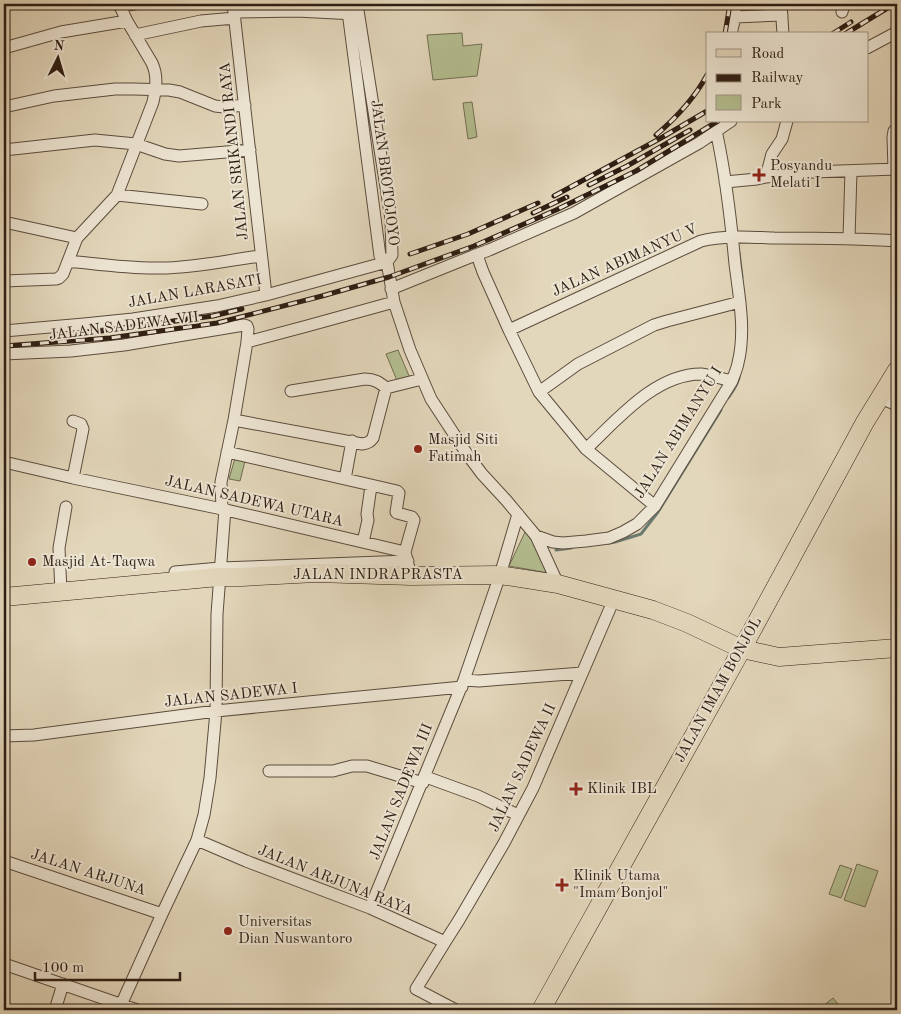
<svg xmlns="http://www.w3.org/2000/svg" width="901" height="1014" viewBox="0 0 901 1014" font-family="'Old Standard TT',serif">
	<style>
		.green { fill: #b4be90; stroke: #716e52 }
		.lines { fill: none; stroke-linecap: round; stroke-linejoin: round }
		.stream { stroke: #6c7b70; stroke-width: 3 }
		.street-casing { stroke: #5b4c3d; stroke-width: 13 }
		.primary-casing { stroke: #2e1d13; stroke-width: 19 }
		.street { stroke: #ede5d3; stroke-width: 11 }
		.primary { stroke: #e3d7bb; stroke-width: 18 }
		.rail-casing { stroke: #2e1d13; stroke-width: 5 }
		.rail { stroke: #ede5d3; stroke-width: 3; stroke-dasharray: 9; stroke-linecap: butt }
		.poi-dot { fill: #8f2418; stroke: #ede5d3; stroke-width: 2 }
		.labels { text-anchor: middle; dominant-baseline: central; stroke-width: 4; stroke-linejoin: round; paint-order: stroke }
		.street-label { font-size: 15px; fill: #2e1d13; stroke: #ede5d3 }
		.poi-label { font-size: 15px; fill: #2e1d13; stroke: #ede5d3; text-anchor: start }
	</style>
	<rect width="100%" height="100%" fill="#e3d7bb"/>
	<filter id="stains"><feTurbulence type="fractalNoise" baseFrequency=".004" numOctaves="4"/><feColorMatrix values="0 0 0 0 .2 0 0 0 0 .09 0 0 0 0 .02 0 0 0 .5 -.17"/></filter>
	<radialGradient id="worn" r=".72"><stop offset=".6" stop-color="#630" stop-opacity="0"/><stop offset="1" stop-color="#630" stop-opacity=".3"/></radialGradient>
	<path class="green" d="M462,33l1,13 19,-2 -5,32 -44,4 -6,-45z
		M472,102l5,35 -9,2 -5,-36z
		M398,350l12,28 -12,5 -12,-29z
		M235,458l10,3 -5,20 -11,-2z
		M527,528l22,45 -40,-7z
		M857,864l21,7 -13,36 -21,-7z
		M840,865l12,4 -11,29 -12,-4z
		M833,998l10,12h-25z"/>
	<g class="lines">
		<path class="stream" d="M739,253l3,24
			M728,398c6,-9 11,-15 12,-26
			M609,543l6,-1 26,-8 17,-22 63,-102
			M556,550l15,-2"/>
		<defs>
			<path id="street" d="M233,4l33,291
				M347,4l33,252 7,6
				M357,4l34,215 1,36 -5,7
				M781,4l2,30
				M119,6l16,-2
				M234,12l63,-1 58,3
				M842,12l2,-8
				M735,17l47,-2
				M731,34l4,-17v-13
				M135,35l66,-14 34,-3
				M4,48l57,-16 66,-11
				M867,48l30,-16
				M4,107l50,-11 61,-7h19l35,1 11,2 35,14 9,1 21,-2
				M4,150l91,-10 41,4 29,10 14,2 71,-6
				M894,169l-1,-32 1,-6 3,-1
				M766,177l6,-23 10,-15 5,-18
				M725,182l32,-3 9,-2 46,-5 85,-3
				M117,195l85,9
				M4,222l73,16
				M849,238l2,-67
				M477,255l6,17 26,58 30,62 47,57 69,57
				M68,261c30,3 62,8 93,7 33,0 67,-8 100,-12
				M387,262l7,40 16,48 21,49 36,55 15,20 24,26 30,36 22,48
				M4,281l52,-2 3,-1 4,-4 14,-36 40,-43 36,-93c3,-14 5,-26 -1,-39l-25,-42 -8,-17
				M391,289l82,-33 16,-6 85,-37 125,-70c11,-7 21,-15 32,-22
				M509,330l192,-89c24,-6 49,-4 73,-3 41,0 82,0 123,3
				M4,331l80,-7 49,-5 84,-13 49,-11 121,-33
				M247,342l60,-16 87,-24
				M4,354l67,-3 53,-6 120,-20 3,1 1,3 -1,13 -13,78 -13,62 1,27
				M291,391l74,-12c9,0 14,3 21,9
				M539,392l39,-28 76,-39 13,-4 73,-19
				M880,398l17,7
				M234,420l128,24c6,-1 8,-2 11,-6l13,-50 36,-9
				M586,449c31,-29 69,-75 115,-75 10,1 21,5 31,7
				M227,452l170,39 2,2 -3,19 1,1 15,4 2,3 -9,32
				M4,462l69,16 149,31 183,43 6,24
				M73,478l10,-49 -2,-5 -8,-3
				M345,479l7,-38
				M536,536l17,6 10,1 23,-2 23,-3 14,-6 14,-8 18,-18 77,-125c2,-6 5,-12 6,-18 8,-32 1,-67 -3,-99 -4,-43 -9,-87 -18,-129v-4
				M363,542l5,-22 -1,-6 4,-28
				M175,572l45,-4 188,-7
				M61,592l-2,-44 7,-41
				M464,680l15,1 103,-8
				M4,736l30,-1 182,-24 246,-24
				M269,771h64l19,-5h15l56,17
				M426,777l52,19 40,19
				M197,840l7,-25 6,-37 6,-67 1,-97 8,-105
				M4,861l158,53
				M370,908l94,-228 36,-105 18,-61
				M445,942l14,-22 45,-77 29,-55 81,-189
				M4,964l133,46
				M121,1005l41,-91 35,-74 49,21 124,47 75,34 -29,47 40,21
				M55,1010l8,-26"/>
			<path id="primary" d="M4,597l215,-20h23l74,-4 95,3 89,-1 58,9 95,26 34,13 55,26 37,8 118,-9
				M541,1010l201,-361 123,-227 32,-52"/>
		</defs>
		<use href="#street" class="street-casing"/>
		<use href="#primary" class="primary-casing"/>
		<use href="#street" class="street"/>
		<use href="#primary" class="primary"/>
		<defs>
			<path id="rail" d="M725,34l5,-30
				M832,34l19,-12
				M845,34l49,-30
				M656,135c20,-17 38,-36 51,-60
				M589,185l38,-19 63,-36
				M554,196l107,-58 46,-27
				M533,213l34,-16
				M410,254l58,-20 70,-31
				M86,333l127,-17 29,-7
				M4,346l106,-8 107,-15 105,-27 67,-19 85,-31 82,-36 80,-39 82,-50"/>
		</defs>
		<use href="#rail" class="rail-casing"/>
		<use href="#rail" class="rail"/>
	</g>
	<g class="poi-dot">
		<path d="M756.5 167.5h5v5h5v5h-5v5h-5v-5h-5v-5h5z"/>
		<circle cx="418" cy="449" r="5"/>
		<circle cx="32" cy="562" r="5"/>
		<path d="M573.5 781.5h5v5h5v5h-5v5h-5v-5h-5v-5h5z"/>
		<path d="M559.5 877.5h5v5h5v5h-5v5h-5v-5h-5v-5h5z"/>
		<circle cx="228" cy="931" r="5"/>
	</g>
	<g class="labels">
		<g class="street-label">
			<text transform="translate(235 151) rotate(-96)">JALAN SRIKANDI RAYA</text>
			<text transform="translate(384 173) rotate(83)">JALAN BROTOJOYO</text>
			<text transform="translate(625 261) rotate(-24)">JALAN ABIMANYU V</text>
			<text transform="translate(195 292) rotate(-10)">JALAN LARASATI</text>
			<text transform="translate(124 327) rotate(-7)">JALAN SADEWA VII</text>
			<text transform="translate(679 433) rotate(-58)">JALAN ABIMANYU I</text>
			<text transform="translate(254 502) rotate(13)">JALAN SADEWA UTARA</text>
			<text x="378" y="575">JALAN INDRAPRASTA</text>
			<text transform="translate(719 690) rotate(-61)">JALAN IMAM BONJOL</text>
			<text transform="translate(231 696) rotate(-6)">JALAN SADEWA I</text>
			<text transform="translate(523 768) rotate(-65)">JALAN SADEWA II</text>
			<text transform="translate(402 792) rotate(-68)">JALAN SADEWA III</text>
			<text transform="translate(88 873) rotate(18)">JALAN ARJUNA</text>
			<text transform="translate(335 881) rotate(22)">JALAN ARJUNA RAYA</text>
		</g>
		<g class="poi-label">
			<text x="770" y="166">Posyandu<tspan x="770" dy="17">Melati I</tspan></text>
			<text x="428" y="440">Masjid Siti<tspan x="428" dy="17">Fatimah</tspan></text>
			<text x="42" y="562">Masjid At-Taqwa</text>
			<text x="587" y="789">Klinik IBL</text>
			<text x="573" y="876">Klinik Utama<tspan x="573" dy="17">"Imam Bonjol"</tspan></text>
			<text x="238" y="922">Universitas<tspan x="238" dy="17">Dian Nuswantoro</tspan></text>
		</g>
	</g>
	<rect width="901" height="1014" fill="none" stroke="#e3d7bb" stroke-width="20"/>
	<rect x="5" y="5" width="891" height="1004" fill="none" stroke="#2e1d13" stroke-width="2.5"/>
	<rect x="10" y="10" width="881" height="994" fill="none" stroke="#2e1d13"/>
	<rect x="706" y="32" width="162" height="90" fill="#ede5d3" stroke="#a19586"/>
	<rect x="716" y="49" width="25" height="8" fill="#e3d7bb" stroke="#a19586"/>
	<text x="751" y="58" font-size="15" fill="#2e1d13">Road</text>
	<rect x="716" y="74" width="25" height="8" fill="#2e1d13" stroke="#a19586"/>
	<text x="751" y="82" font-size="15" fill="#2e1d13">Railway</text>
	<rect x="716" y="95" width="25" height="15" fill="#b4be90" stroke="#a19586"/>
	<text x="751" y="108" font-size="15" fill="#2e1d13">Park</text>
	<g transform="translate(58 58) rotate(5)" stroke="#ede5d3" stroke-width="4" paint-order="stroke">
	<path d="M0-4L9 19L0 12L-9 19Z" fill="#2e1d13"/>
	<text y="-8" font-size="14" font-weight="bold" text-anchor="middle" fill="#2e1d13">N</text>
	</g>
	<path d="M35 972v8h145v-8" fill="none" stroke="#2e1d13" stroke-width="2.5"/>
	<text x="42" y="972" font-size="15" fill="#2e1d13" stroke="#ede5d3" stroke-width="4" paint-order="stroke">100 m</text>
	<rect width="100%" height="100%" filter="url(#stains)"/>
	<rect width="100%" height="100%" fill="url(#worn)"/>
</svg>
